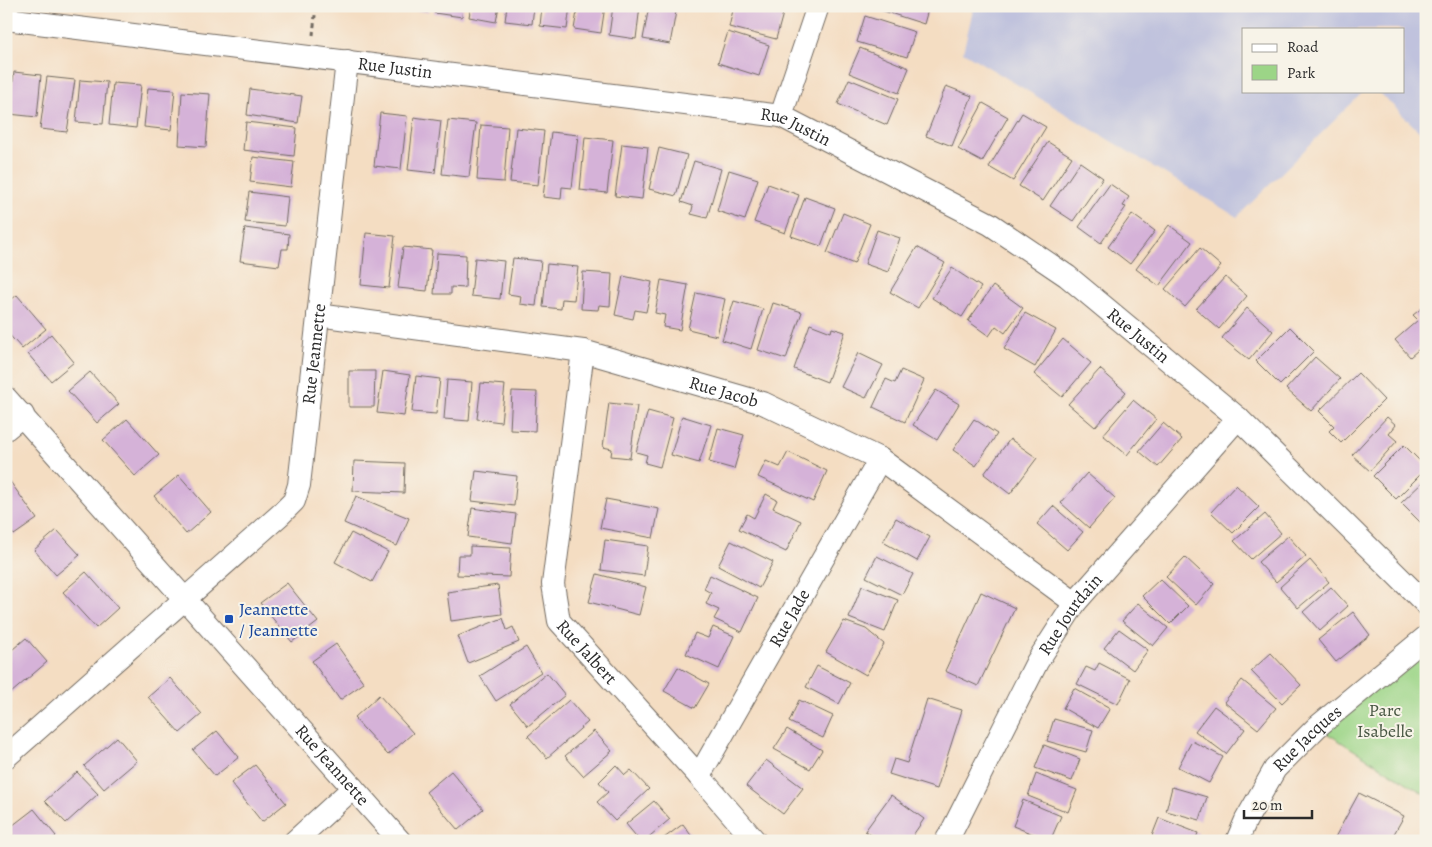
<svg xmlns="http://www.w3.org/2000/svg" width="1432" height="847" viewBox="0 0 1432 847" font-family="Alegreya,serif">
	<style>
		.industrial { fill: #c0c2dd }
		.green { fill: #9cd587; stroke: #648059 }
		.building { fill: #d5b2d8 }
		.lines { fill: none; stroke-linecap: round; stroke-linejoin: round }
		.street-casing { stroke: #716960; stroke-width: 24 }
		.path { stroke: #716960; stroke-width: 3; stroke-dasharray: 4 4; stroke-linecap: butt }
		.street { stroke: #fff; stroke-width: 22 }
		.transit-dot { fill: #1a4fb4; stroke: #f7f3e8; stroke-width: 2 }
		.labels { text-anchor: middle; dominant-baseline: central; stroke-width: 4; stroke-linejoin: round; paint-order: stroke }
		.street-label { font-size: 18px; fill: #2b2b2b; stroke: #f7f3e8 }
		.transit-label { font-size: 18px; fill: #164399; stroke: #f7f3e8; text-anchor: start }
		.park-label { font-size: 18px; fill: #475642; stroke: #f7f3e8 }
	</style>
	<rect width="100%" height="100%" fill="#f7f3e8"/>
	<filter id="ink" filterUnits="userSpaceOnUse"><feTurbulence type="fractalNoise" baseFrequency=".02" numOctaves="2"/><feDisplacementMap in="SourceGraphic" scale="10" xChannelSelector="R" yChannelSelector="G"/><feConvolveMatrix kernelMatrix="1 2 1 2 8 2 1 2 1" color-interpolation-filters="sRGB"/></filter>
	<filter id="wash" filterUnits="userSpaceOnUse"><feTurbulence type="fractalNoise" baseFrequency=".0096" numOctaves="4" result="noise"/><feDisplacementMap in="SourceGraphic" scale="20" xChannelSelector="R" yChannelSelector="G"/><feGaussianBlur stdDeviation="1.12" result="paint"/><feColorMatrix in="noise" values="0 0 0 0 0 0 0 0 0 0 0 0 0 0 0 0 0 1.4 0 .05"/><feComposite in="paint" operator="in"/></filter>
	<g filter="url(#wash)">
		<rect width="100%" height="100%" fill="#f4ddc2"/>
		<path class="industrial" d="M974,6h452v132l-48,-47h25v-62h-160v62h121l-127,126 -274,-165z"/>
		<path class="green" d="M1426,629v166l-109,-68z"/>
		<g id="blocks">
			<path class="building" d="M364,6h29l-1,5 -28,-3z
				M400,6h28v6l-28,-3z
				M435,6h28l-1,11 -28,-4z
				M471,6h28l-3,16 -27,-5z
				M507,6h27l-2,18 -27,-3z
				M542,6h28l-3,23 -27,-3z
				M578,6h27l-4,27 -27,-4z
				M613,6h27l-4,33 -27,-4z
				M649,6h28l-7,38 -27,-5z
				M734,6h51l-9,33 -47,-12z
				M868,6h61l-5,18z
				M865,16l50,16 -8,25 -50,-15z
				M728,32l41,13 -10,31 -41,-13z
				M860,48l49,20 -10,25 -50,-20z
				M14,72l27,3 -4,42 -28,-3z
				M47,77l28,3 -8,52 -27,-3z
				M849,79l49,20 -11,26 -49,-21z
				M80,80l27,2 -4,42 -27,-2z
				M113,83l28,2 -5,43 -27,-3z
				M946,86l26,10 -20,50 -26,-10z
				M148,88l27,2 -4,40 -27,-3z
				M250,89l52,7 -4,27 -51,-8z
				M182,92l28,2 -4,53 -27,-2z
				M983,103l25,14 -26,45 -24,-13z
				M380,113l27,3 -6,53 -27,-3z
				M1022,113l24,14 -33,54 -24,-14z
				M414,117l27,4 -6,52 -27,-3z
				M448,120l28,3 -7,54 -27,-3z
				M246,122l51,6 -3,28 -51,-6z
				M481,125l27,2 -4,55 -27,-2z
				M516,128l28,3 -6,54 -28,-3z
				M551,132l27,3 -6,53 -10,-1 -1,12 -18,-2z
				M585,137l28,3 -6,53 -27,-3z
				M1048,142l24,15 -29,44 -24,-15z
				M622,144l26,3 -6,52 -27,-3z
				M659,148l28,7 -11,41 -27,-7z
				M253,157l41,5 -3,25 -41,-5z
				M694,161l27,8 -14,49 -16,-4 2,-8 -12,-4z
				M1080,162l23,16 -30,43 -23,-15z
				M729,170l29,9 -13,41 -28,-9z
				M768,184l31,11 -14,38 -31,-11z
				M1110,184l19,13 -6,9 3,1 -25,36 -22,-16z
				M249,192l39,5 -3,29 -40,-4z
				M805,197l30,11 -14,38 -30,-10z
				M843,213l27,11 -16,40 -27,-11z
				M1132,214l23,17 -25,33 -22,-17z
				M1169,225l23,17 -33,44 -23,-17z
				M245,228l44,6 -1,15h-6l-3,17 -39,-5z
				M877,230l23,8 -12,34 -23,-8z
				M366,233l29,3 -6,52 -28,-3z
				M403,247l29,3 -5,41 -29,-3z
				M917,247l28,16 -27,45 -28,-16z
				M1200,248l21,18 -36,41 -20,-18z
				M437,253l29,2 -1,33 -14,-1v7h-17z
				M475,258l29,3 -4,38 -29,-3z
				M513,258l28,3 -5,45 -16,-2 1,-8 -13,-2z
				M547,264l31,3 -4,33 -12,-1 -1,10 -18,-2z
				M952,268l29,19 -19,30 -30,-19z
				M583,272l29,2 -2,32 -11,-1 -1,5 -17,-1z
				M623,276l29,6 -6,30 -11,-2 -2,9 -18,-4z
				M1225,277l22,19 -28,33 -23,-20z
				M661,280l27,5 -8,45 -17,-3 2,-12 -10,-2z
				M993,286l30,22 -18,25 -9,-7 -7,10 -21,-15z
				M696,293l29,6 -8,37 -29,-7z
				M17,295l29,34 -24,20 -16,-18v-27z
				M734,301l29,8 -12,40 -29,-9z
				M773,303l29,9 -16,47 -28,-9z
				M1426,305v38l-16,14 -15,-17 23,-20 -5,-5z
				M1247,308l26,23 -24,29 -27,-22z
				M1025,313l31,17 -21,37 -31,-18z
				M810,324l21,8 1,-4 13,4 -18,50 -33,-13z
				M1290,327l24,24 -34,34 -24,-24z
				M51,334l23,28 -23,19 -23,-27z
				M1063,339l28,24 -29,34 -28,-23z
				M858,353l25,12 -17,33 -25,-11z
				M1315,357l25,22 -29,32 -25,-22z
				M1100,369l26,23 -31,35 -27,-23z
				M901,370l23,10 -19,42 -32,-15 13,-28 9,4z
				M349,371h26l-1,36h-25z
				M383,371l27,4 -6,41 -27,-3z
				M90,372l29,32 -22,19 -29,-32z
				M1358,373l26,27 -43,43 -12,-12 5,-5 -15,-15z
				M416,376l24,3 -4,35 -24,-2z
				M447,380l25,2 -3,39 -25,-2z
				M481,383l24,2 -4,37 -24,-3z
				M936,390l23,14 -22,36 -24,-15z
				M512,391l25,1 -2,39 -25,-1z
				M1133,400l23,19 -29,36 -24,-20z
				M609,403l28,3 -7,52 -19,-2 1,-7 -9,-2z
				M648,411l25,7 -13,49 -15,-4 2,-8 -11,-3z
				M682,416l29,9 -12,38 -28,-8z
				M1387,417l9,8 -7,9 8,7 -27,30 -18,-16z
				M127,419l32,36 -24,21 -32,-36z
				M974,419l23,15 -21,32 -23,-16z
				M1163,423l19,16 -24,28 -19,-16z
				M718,428l26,7 -10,34 -25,-7z
				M1010,439l27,19 -27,36 -26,-20z
				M1404,445l22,22v2l-30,30 -23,-23z
				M788,452l39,19 -14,31 -55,-25 8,-16 14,6z
				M354,461l51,2 -1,30 -51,-2z
				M476,471l41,5 -3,30 -42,-5z
				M1087,473l28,25 -26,30 -28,-25z
				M179,475l32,37 -25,22 -32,-38z
				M1426,479v49l-25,-25z
				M9,480l28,39 -23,16 -8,-10v-43z
				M1236,485l23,22 -26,26 -22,-21z
				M766,494l11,6 -4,8 28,13 -15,31 -47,-23 8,-15 7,4z
				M356,496l53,22 -12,28 -53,-23z
				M606,499l53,10 -6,29 -53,-10z
				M1053,506l30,26 -16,18 -30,-26z
				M472,508l44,6 -4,29 -44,-6z
				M1265,514l16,19 -30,26 -17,-18z
				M896,518l34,19 -13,24 -34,-19z
				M57,530l23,25 -24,20 -22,-25z
				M351,533l37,19 -16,30 -37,-20z
				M1288,536l18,20 -30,26 -18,-20z
				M605,540l43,6 -4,30 -43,-6z
				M731,541l42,21 -14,26 -41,-22z
				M470,546l41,2 -2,29 -52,-2 1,-20h12z
				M877,556l36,18 -11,21 -36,-18z
				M1185,557l29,27 -18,21 -30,-28z
				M1310,560l19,22 -31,26 -18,-21z
				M86,572l32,36 -22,20 -33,-36z
				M597,574l49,13 -7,28 -50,-13z
				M710,575l48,23 -16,34 -28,-13 5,-9 -13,-6 5,-11 -7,-4z
				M1160,579l28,27 -18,18 -28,-28z
				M287,583l31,39 -26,20 -32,-39z
				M498,585l4,29 -51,7 -4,-29z
				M862,586l36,14 -13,32 -36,-14z
				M1331,587l17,19 -28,25 -17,-19z
				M981,592l34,16 -37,78 -33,-15z
				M1138,603l30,25 -15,18 -31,-25z
				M1353,612l17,23 -34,27 -18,-22z
				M503,618l4,12 6,-3 6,15 -51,21 -10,-27z
				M844,621l22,8 18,15 -18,31 -40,-23z
				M713,627l21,9 -15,33 -33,-15 9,-21 13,5z
				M1119,629l29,21 -15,20 -29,-22z
				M26,638l21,24 -36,31 -5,-5v-33z
				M336,644l28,39 -24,17 -28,-39z
				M526,647l15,25 -45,29 -16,-25z
				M1271,653l30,32 -19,18 -31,-32z
				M1099,663l31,16 -12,25 -41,-20 9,-17 9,4z
				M817,666l33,17 -11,21 -33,-17z
				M678,667l31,17 -14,24 -31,-17z
				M547,673l18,22 -37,31 -18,-22z
				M170,678l32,36 -22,19 -32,-36z
				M1242,680l34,28 -18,21 -34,-27z
				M1074,688l36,20 -12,20 -35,-20z
				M379,695l34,38 -25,22 -34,-37z
				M927,699l35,11 -25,79 -48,-15 5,-15 13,4z
				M569,700l19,22 -41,36 -19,-22z
				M799,700l34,16 -10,22 -34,-16z
				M1214,706l31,23 -19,25 -31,-23z
				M1054,719l39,11 -7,22 -39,-11z
				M787,729l35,21 -12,19 -36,-20z
				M217,731l22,26 -24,19 -22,-26z
				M594,731l18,20 -29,25 -18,-20z
				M117,737l20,24 -33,28 -20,-23z
				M1192,741l31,16 -14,26 -31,-16z
				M1044,745l36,14 -8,22 -37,-13z
				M766,760l37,28 -20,26 -37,-28z
				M255,765l31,38 -24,19 -31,-39z
				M616,765l9,10 6,-5 18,19 -34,32 -18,-19 11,-10 -9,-10z
				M451,771l32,38 -25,21 -32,-38z
				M77,772l21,22 -32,29 -21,-22z
				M1036,774l41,16 -9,22 -40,-16z
				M1172,787l35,10 -7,23 -34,-9z
				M1359,793l45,23 -14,25h-57z
				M891,795l33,24 -15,22h-29l-15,-10z
				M1023,800l38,16 -11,25 -37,-15z
				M654,801l16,18 -26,22h-4l-14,-17z
				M34,809l22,27 -5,5h-34l-9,-12z
				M1159,818l39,15 -3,8h-45z
				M683,824l12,17h-35z"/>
		</g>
	</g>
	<g filter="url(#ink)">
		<use href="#blocks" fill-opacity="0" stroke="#716960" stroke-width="1"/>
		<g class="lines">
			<defs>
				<g id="street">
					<path id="s1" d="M6,19l775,97 209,108 77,52 171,142 188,186"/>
					<path d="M781,116l37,-110"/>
					<path id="s2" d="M318,315l265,36 180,52 117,56 195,144"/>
					<path id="s3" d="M583,351l-30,233 6,37 140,155 56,65"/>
					<path id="s4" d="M6,398l394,443"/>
					<path d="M6,429l17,-14"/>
					<path id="s5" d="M6,757l274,-242 14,-14 5,-16 48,-424"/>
					<path id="s6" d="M699,776l181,-317"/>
					<path d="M295,841l58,-53"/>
					<path id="s7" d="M946,841l7,-12 84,-167 38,-59 163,-185"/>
					<path id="s8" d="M1237,841l9,-21 29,-51 42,-42 109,-90"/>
				</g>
			</defs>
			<use href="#street" class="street-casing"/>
			<path class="path" d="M313,35l3,-29"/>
			<use href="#street" class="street"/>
		</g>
	</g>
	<rect class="transit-dot" x="224" y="614" width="10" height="10" rx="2.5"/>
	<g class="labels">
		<g class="street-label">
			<text stroke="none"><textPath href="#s1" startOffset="392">Rue Justin</textPath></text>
			<text stroke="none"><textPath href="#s1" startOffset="798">Rue Justin</textPath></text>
			<text stroke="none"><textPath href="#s1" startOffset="1202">Rue Justin</textPath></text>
			<text stroke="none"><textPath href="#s5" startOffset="534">Rue Jeannette</textPath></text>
			<text stroke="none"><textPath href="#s2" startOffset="414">Rue Jacob</textPath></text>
			<text stroke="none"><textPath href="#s7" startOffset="259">Rue Jourdain</textPath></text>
			<text stroke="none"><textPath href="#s6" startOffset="182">Rue Jade</textPath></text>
			<text stroke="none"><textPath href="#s3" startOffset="314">Rue Jalbert</textPath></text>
			<text stroke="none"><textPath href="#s8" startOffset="126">Rue Jacques</textPath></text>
			<text stroke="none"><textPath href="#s4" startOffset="491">Rue Jeannette</textPath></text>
		</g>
		<g class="transit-label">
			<text x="239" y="609">Jeannette<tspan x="239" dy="21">/ Jeannette</tspan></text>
		</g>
		<g class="park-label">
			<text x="1385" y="710">Parc<tspan x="1385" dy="21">Isabelle</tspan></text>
		</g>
	</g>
	<rect width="1432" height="847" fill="none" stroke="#f7f3e8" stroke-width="25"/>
	<rect x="1242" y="28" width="162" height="65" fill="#f7f3e8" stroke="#a5a39c"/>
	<rect x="1252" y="44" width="25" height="8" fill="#ffffff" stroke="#a5a39c"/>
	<text x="1287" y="52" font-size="15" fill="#2b2b2b">Road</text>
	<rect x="1252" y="65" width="25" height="15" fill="#9cd587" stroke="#a5a39c"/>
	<text x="1287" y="78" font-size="15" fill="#2b2b2b">Park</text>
	<path d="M1244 810v8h68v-8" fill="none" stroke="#2b2b2b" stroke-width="2.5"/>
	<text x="1252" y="810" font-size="15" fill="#2b2b2b" stroke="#f7f3e8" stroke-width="4" paint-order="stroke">20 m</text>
</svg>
